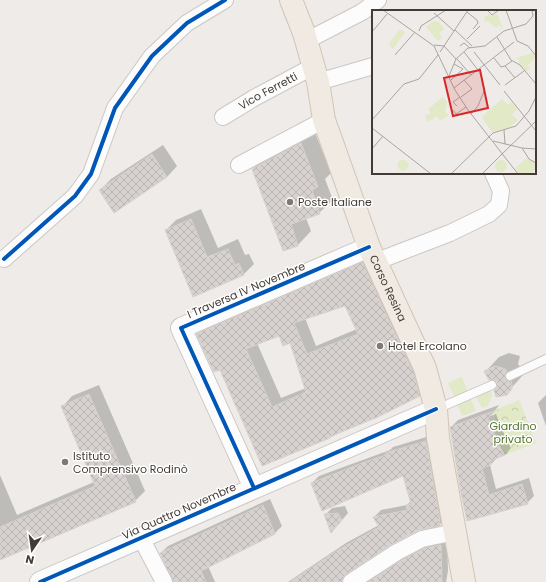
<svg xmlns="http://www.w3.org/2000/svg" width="546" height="582" viewBox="0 0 546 582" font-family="Poppins,sans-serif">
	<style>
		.park { fill: url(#park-crowns) }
		.garden { fill: #e1e9c7 }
		.shadow { fill: #0003; fill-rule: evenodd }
		.building { fill: url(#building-cross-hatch); stroke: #d6d2ce; fill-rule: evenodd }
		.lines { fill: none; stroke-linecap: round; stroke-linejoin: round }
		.service-casing { stroke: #cbc7c4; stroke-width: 10 }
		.minor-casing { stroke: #cbc7c4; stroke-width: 18 }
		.tertiary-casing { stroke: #cbc7c4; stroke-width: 22 }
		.primary-casing { stroke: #d1c4b5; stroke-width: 24 }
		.service { stroke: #fcfcfc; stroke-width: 8 }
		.minor { stroke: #fcfcfc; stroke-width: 16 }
		.tertiary { stroke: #fcfcfc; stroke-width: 20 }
		.primary { stroke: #f1eae2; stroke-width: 22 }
		.cycleway-casing { stroke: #fff; stroke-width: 6 }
		.cycleway { stroke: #0057b8; stroke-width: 4 }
		.poi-dot { fill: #807973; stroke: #fff; stroke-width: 1.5 }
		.labels { text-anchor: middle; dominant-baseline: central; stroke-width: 3; stroke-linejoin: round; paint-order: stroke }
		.street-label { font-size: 11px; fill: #443b34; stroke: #fff }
		.poi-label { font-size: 11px; fill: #443b34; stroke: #fff; text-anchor: start }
		.park-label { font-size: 11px; fill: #517528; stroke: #fff }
		.inset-road { fill: none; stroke: #aaa5a0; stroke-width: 1 }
		.view { fill: #d62828; fill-opacity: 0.15; stroke: #d62828; stroke-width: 2 }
		.inset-edge { fill: none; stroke: #443b34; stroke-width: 2 }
	</style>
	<defs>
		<pattern id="park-crowns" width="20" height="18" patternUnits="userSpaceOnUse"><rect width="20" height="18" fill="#e1e9c7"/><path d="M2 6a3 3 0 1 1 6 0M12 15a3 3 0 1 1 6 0" fill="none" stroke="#c2c9ac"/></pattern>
		<pattern id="building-cross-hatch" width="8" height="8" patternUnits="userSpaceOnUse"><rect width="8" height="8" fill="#d7d2cf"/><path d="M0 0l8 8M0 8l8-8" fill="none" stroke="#bab5b2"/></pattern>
	</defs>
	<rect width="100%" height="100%" fill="#eeebe8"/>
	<path class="park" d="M519,400l17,43 -31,12 -5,-7 -9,-24 4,-2 -2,-11z"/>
	<path class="garden" d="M462,377l5,14 -13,5 -6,-13z
		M491,389l1,6 -4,11 -6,2 -6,-12z
		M470,397l6,14 -14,5 -5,-13z"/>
	<path class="shadow" d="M314,130l17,43 -6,6 8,21 -14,13 -13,5 5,13 -13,14 -45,-76 13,-13z
		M163,145l14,21 -10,11 -52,34 -15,-21 11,-11z
		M201,209l17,39 20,-9 7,16 4,-1 5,10 -10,10 -51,22 -27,-66 10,-10z
		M372,254l56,132 -9,9 -90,43 -67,27 -42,-96 -22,-35 9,-9zM346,305l11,24 -41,17 -11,-28zM279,334l11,7 16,47 -25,10 -24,-55z
		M509,353l11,3 -2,8 3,4h3v6l-18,20 -8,-6v-6l-12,-11 13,-14z
		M99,385l46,106 -10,10 -135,58v-84l17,40 77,-33 -32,-75 10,-11z
		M546,395v31l-8,-23z
		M499,405l-8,11 5,-2 11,27 4,7 -6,7 -8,3 -7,7 6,24 33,-11 5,18 -7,7 -59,17 -17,-93 7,-7z
		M433,435l13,83 -7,7 -22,5 -26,13 -42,28 -1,4 4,7h-64l58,-39 33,-18 -5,-8 7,-7 26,-5 4,-4 -8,-26 -91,8 7,-7 71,-26 3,-3z
		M270,499l12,27 -7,7 -67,33 7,16h-41l-13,-29 7,-7z
		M345,506l3,7 -10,12 -13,-10 7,-7z
		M447,538l1,33 -2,11h-80l44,-28 23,-13z"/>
	<path class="building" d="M301,143l17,44 -6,3 8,24 -29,10 7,22 -15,5 -31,-82z
		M152,154l15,23 -53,36 -15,-23z
		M191,219l16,38 21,-8 7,16 4,-2 5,12 -51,22 -28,-67z
		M362,262l51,110 7,24 -42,21 -49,20 1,1 -68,28 -42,-96 -6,2 -18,-38zM345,306l13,28 -51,20 -13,-31zM279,336l4,10 7,-3 16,49 -34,15 -26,-58z
		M495,366l11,3 1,2 -2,2v5l2,3h4l1,3v5l-5,6 -11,2 -2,-7 3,-2v-6l-4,-2h-4l-5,-9z
		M89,394l47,108 -136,58v-33l95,-41 -34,-80z
		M494,411l-8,10 3,-1 11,28 5,7 -15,6 1,4 -9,3 7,27 33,-11 6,20 -61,17 -6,-28 -11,-66z
		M426,441l13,74 1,11 -22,4 -26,14 -46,30 -3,3 -1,5h-52l48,-32 41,-23 -6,-10 34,-7 -1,-5 5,-1 -8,-28 -81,35 -11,-28 51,-20 24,-8 -1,-2z
		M263,505l12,29 -74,37 5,11h-33l-13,-29z
		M338,513l4,7 -11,13 -7,-19z
		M441,545l1,37h-74l34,-22 23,-12z"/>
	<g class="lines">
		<defs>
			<path id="service" d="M510,376l36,-17
				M437,409l55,-24"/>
			<g id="minor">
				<path d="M306,41l56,-29 16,-12"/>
				<path d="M318,82l55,-16"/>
				<path id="s1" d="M223,117l31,-19 60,-32"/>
				<path d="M239,165l85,-45"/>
				<path d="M4,259l71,-63 16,-22 24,-66 37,-52 35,-33 38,-23"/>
				<path d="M375,262l75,-29 39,-19 10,-9 2,-14 -8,-18"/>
				<path d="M141,538l23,44"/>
				<path d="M351,582l46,-30 25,-13 33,-7"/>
			</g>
			<path id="tertiary" d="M254,488l-73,-160 188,-81
				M40,582l396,-173"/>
			<g id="primary">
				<path id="s2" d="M291,0l13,33 14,49 6,38 45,127 56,121 11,41 2,29 26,144"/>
			</g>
		</defs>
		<use href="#service" class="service-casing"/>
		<use href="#minor" class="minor-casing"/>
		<use href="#tertiary" class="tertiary-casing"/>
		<use href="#primary" class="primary-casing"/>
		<use href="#service" class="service"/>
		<use href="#minor" class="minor"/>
		<use href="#tertiary" class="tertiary"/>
		<use href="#primary" class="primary"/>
		<defs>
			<path id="cycleway" d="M4,259l71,-63 16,-22 24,-66 37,-52 35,-33 38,-23
				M254,488l-73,-160 188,-81
				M40,582l396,-173"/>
		</defs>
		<use href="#cycleway" class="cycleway-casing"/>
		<use href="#cycleway" class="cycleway"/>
	</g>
	<g class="poi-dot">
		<circle cx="290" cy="202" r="4"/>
		<circle cx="380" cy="346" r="4"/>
		<circle cx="65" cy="462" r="4"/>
	</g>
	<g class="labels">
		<g class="street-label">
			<text stroke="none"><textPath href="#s1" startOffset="52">Vico Ferretti</textPath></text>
			<text stroke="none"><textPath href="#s2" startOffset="305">Corso Resina</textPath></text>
			<text transform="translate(246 290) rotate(-23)">I Traversa IV Novembre</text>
			<text transform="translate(179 511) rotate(-24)">Via Quattro Novembre</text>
		</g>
		<g class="poi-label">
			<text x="298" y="202">Poste Italiane</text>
			<text x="388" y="346">Hotel Ercolano</text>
			<text x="73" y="456">Istituto<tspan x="73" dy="13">Comprensivo Rodinò</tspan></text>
		</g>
		<g class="park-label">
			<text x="513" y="426">Giardino<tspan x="513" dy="13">privato</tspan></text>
		</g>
	</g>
	<g transform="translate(372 10)">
		<rect width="164" height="164" fill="#eeebe8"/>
		<path d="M117,4l2,2 6,-2 6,15 -4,-4 -3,3 -8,-7 -3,1 -1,-4zM61,11l6,1 5,7 -5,4 3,4 -4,4 -12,-14z" fill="#e1e9c7"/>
		<path d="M28,19l5,3 -12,17 -4,-5zM160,43l4,4 -8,8 2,3 -4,4 -7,-8v-5h-5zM71,87l4,5 -2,9 4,4 -9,6 -3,-5 -9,6 -3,-6 6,-3 -3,-4zM130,89l6,6 3,-3 6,7 -5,6 6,5 -9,8 -17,4 -10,-15zM155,148l9,6v5l-6,5h-10l-5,-6z" fill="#e1e9c7"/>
		<path d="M25.5 155a5.5 5.5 0 1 1 11 0a5.5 5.5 0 1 1-11 0ZM123 156a6 6 0 1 1 12 0a6 6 0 1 1-12 0Z" fill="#e1e9c7"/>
		<path class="inset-road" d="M11,0l51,36 21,44 13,20 50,64M115,0l5,5 7,-5M134,0l11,31M95,2l10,8 1,3 -5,6M62,3l20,18M83,20l17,16M47,21l2,-5 25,-16M0,22l15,-18M125,27l14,23 9,5 16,19M95,29l13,-13M145,31l11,5 8,10M62,35l10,1 12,13M88,36l4,-3 6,5M68,42l28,-42M92,42l14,18M102,42l26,33M23,45l20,-23M122,48l7,9 4,-1M85,49l14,16M140,51l-7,5 10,12M77,66l7,-17 12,-11 17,-2 19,-15 22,-7 7,-8 -1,-6M79,70l12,-11 -9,-5M133,75l19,-14M82,78l60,-46M132,81l32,40M89,87l11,-8 -8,-9M85,96l-4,-4 7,-5M81,100l3,4 10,-7M99,104l7,-8 6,-15M0,110l32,-36 15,-5 19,-24M0,118l59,46M132,120l1,14M121,131l29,7 7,11 7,4M150,138l14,1M0,139l11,-13M130,144l34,-33M79,164l42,-41 23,-7 13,-15 7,-14M110,164l20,-20"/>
		<path class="view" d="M108,60l8,38 -35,8 -9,-38z"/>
		<rect width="164" height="164" class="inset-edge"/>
	</g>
	<g transform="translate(32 550) rotate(193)" stroke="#ffffff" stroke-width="3" paint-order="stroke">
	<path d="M0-3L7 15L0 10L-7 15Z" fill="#443b34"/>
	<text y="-6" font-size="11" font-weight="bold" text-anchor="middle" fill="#443b34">N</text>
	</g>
</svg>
